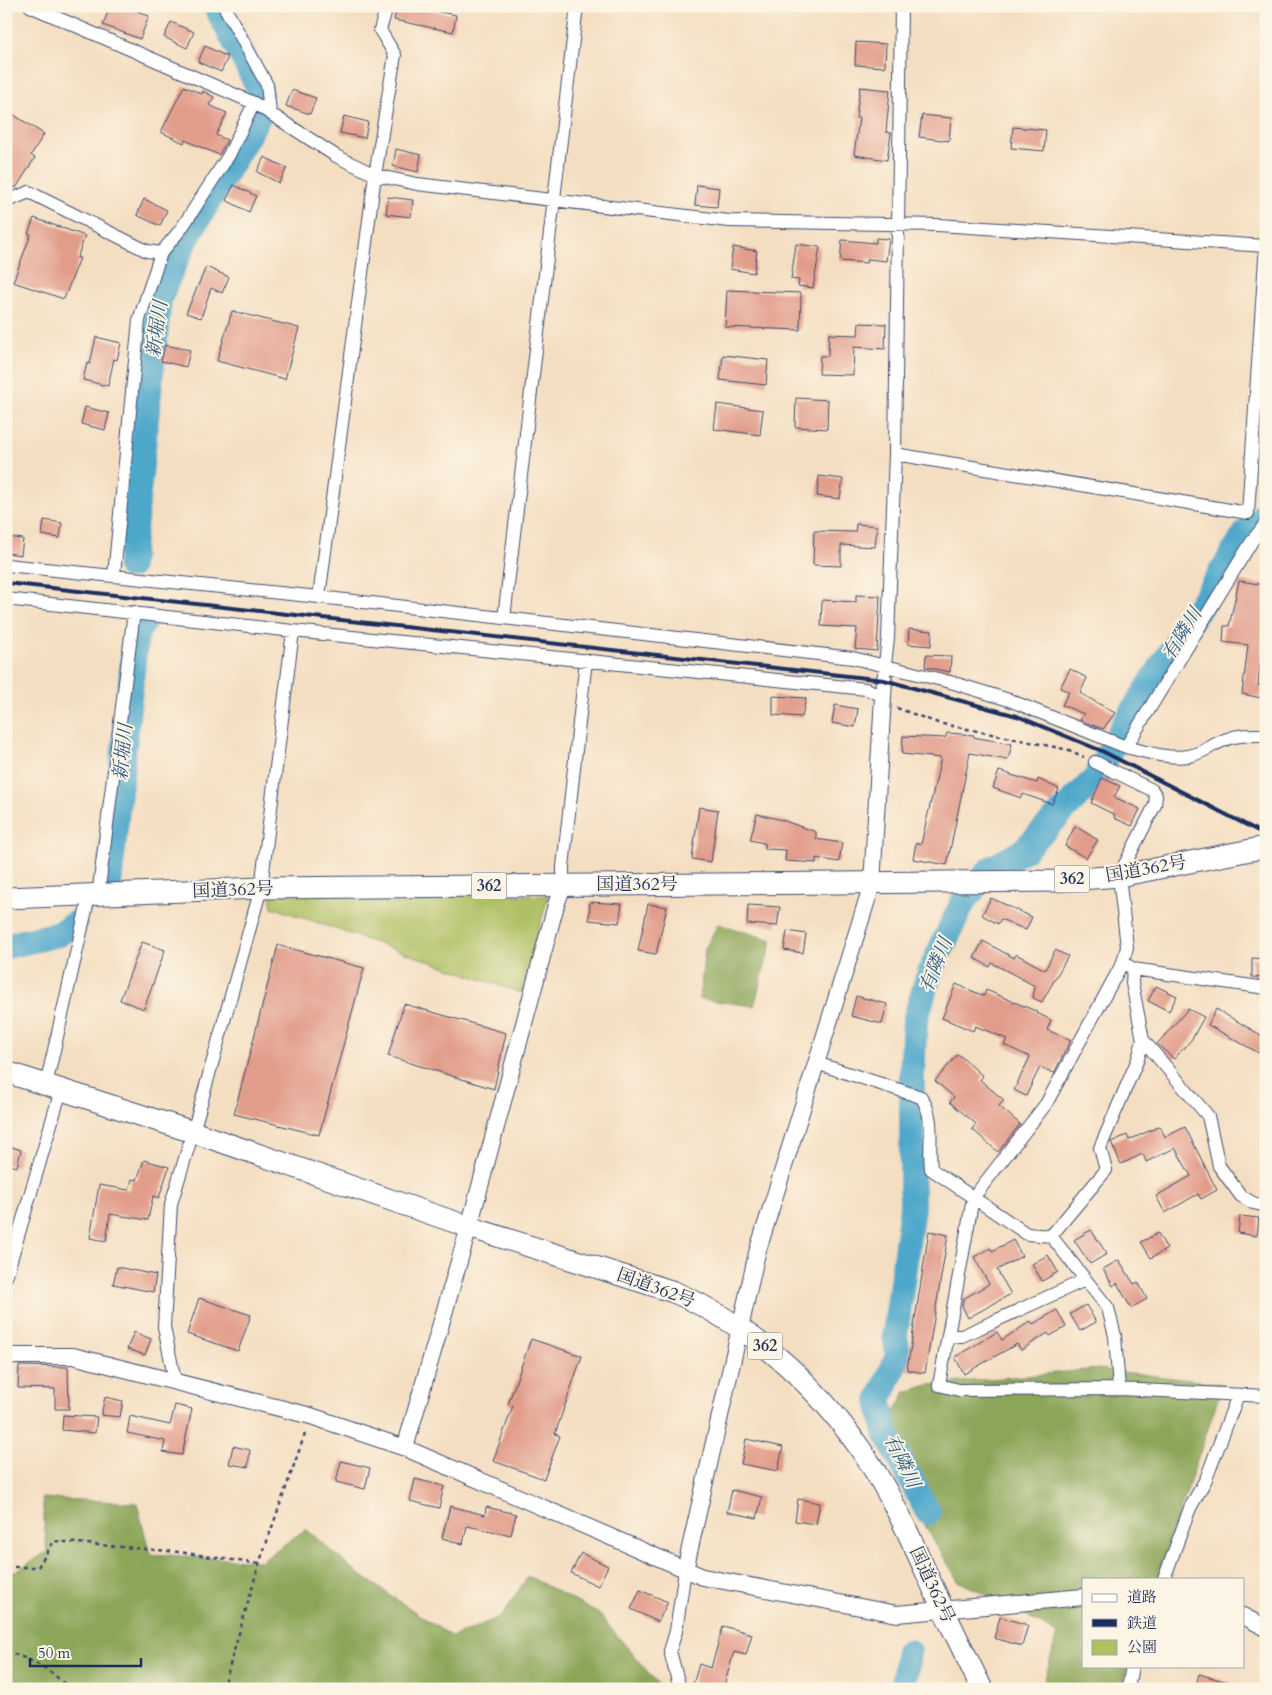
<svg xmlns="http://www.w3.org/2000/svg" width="1272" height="1695" viewBox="0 0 1272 1695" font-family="Cardo,'Noto Serif JP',serif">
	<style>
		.green { fill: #afbf62; stroke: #657760 }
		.forest { fill: #8ba658; stroke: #536a5b }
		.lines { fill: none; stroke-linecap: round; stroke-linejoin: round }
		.river { stroke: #4ea7cb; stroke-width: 26 }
		.building { fill: #e29c8a }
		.minor-casing { stroke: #3c496d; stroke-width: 14 }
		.tertiary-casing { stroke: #3c496d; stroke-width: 18 }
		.trunk-casing { stroke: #3c496d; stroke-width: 23 }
		.path { stroke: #3c496d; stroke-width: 2.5; stroke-dasharray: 4 4; stroke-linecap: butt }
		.minor { stroke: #fff; stroke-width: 12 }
		.tertiary { stroke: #fff; stroke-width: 16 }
		.trunk { stroke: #fff; stroke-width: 21 }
		.rail { stroke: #1b2f5e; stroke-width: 4 }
		.labels { text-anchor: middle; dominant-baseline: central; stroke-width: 4; stroke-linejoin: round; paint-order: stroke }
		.shield { fill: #fcf5e5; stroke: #5e6a86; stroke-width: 1 }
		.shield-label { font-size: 16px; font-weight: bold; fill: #1b2f5e }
		.street-label { font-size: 18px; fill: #1b2f5e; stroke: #fcf5e5 }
		.water-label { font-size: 19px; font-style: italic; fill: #2d5984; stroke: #fcf5e5 }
	</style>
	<rect width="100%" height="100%" fill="#fcf5e5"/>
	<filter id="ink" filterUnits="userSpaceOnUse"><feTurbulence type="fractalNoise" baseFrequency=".02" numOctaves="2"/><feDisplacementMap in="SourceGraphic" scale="10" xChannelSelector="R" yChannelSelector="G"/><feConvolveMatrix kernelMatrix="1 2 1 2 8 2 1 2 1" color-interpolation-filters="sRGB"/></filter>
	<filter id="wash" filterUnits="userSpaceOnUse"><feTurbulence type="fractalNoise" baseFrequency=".0096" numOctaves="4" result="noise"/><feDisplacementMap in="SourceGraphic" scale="20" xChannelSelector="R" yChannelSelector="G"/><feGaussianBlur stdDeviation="1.12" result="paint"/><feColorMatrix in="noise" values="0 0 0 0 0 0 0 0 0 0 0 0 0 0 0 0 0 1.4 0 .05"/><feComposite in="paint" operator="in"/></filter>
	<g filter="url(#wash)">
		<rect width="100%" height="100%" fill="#f4dec1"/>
		<path class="green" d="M269,888l279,8 -27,97 -249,-86z"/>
		<path class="forest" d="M718,924l54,16 -18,66 -55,-7 6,-50z
			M1098,1369l125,15 -66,195h-74v87h45l-8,23h-58l-18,-6 13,-49 -40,-24 -59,-29 -44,-74 -33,-72 25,-43 22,-7z
			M42,1498l95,5 13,51 111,7 45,-32 50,43 96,65 50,-21 26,-40 71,38 63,75h-656v-116h6l35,-21z"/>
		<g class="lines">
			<path class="river" d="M216,6l44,84v4
				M130,566l29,-266c23,-66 67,-123 100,-185
				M109,884l27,-250 8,-13
				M6,946l53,-12 15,-10
				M928,1512l-42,-79 -7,-33 19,-44 -3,-21 17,-128v-134l3,-52 14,-47 35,-74 27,-31 32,-18 72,-72 25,-47 126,-199 20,-20
				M903,1689l5,-37"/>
		</g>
		<g id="blocks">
			<path class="building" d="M110,6h16l23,10 -9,23 -37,-14z
				M397,6h12l47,9 -3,17 -59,-12z
				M171,22l23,10 -7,16 -23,-11z
				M856,42l30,2 -1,23 -30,-2z
				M205,46l23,11 -7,15 -23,-10z
				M184,86l18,8 1,-3 11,6 -5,8 18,8 -11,22 11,5 -8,15 -34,-15 -1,3 -23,-11z
				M860,87l30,3 -4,42 5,1 -4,27 -33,-5 5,-37h-3z
				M292,90l24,8 -6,16 -24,-8z
				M6,110l38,24 -13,21 4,3 -19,30 -10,-6z
				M922,115l29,3 -2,23 -30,-4z
				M344,116l24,6 -3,16 -25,-5z
				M1013,127l33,3 -2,21 -33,-3z
				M396,149l25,6 -3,17 -25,-6z
				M264,157l23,11 -8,15 -22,-11z
				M234,185l22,11 -7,16 -23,-12z
				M697,185l22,3 -2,19 -22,-2z
				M388,197l25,3 -2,17 -25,-3z
				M144,199l23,11 -7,16 -23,-11z
				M34,218l51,18 -8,22h3l-16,41 -51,-17 18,-48h-3z
				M876,238l13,1 -3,22 -18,-2 -1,4 -27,-2 2,-21 34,3z
				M796,244l24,3 -7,41 -15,-2 1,-6 -8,-1z
				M733,247l24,4 -3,22 -24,-4z
				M206,267l23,10 -7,16 -11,-5 -10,30 -15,-5z
				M727,290l74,3 -1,37 -75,-3z
				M232,311l67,17 -14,51 -68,-18z
				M859,323l27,1 -1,25 -31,-2 -1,28 -34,-1 1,-18h8l1,-22 29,1z
				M96,337l25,6 -4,17 -3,-1 -6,27 -25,-6 4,-17 3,1z
				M165,345l25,5 -4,17 -25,-6z
				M723,355l45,5 -2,25 -46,-5z
				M796,398l32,2 -1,29 -32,-2z
				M717,404l46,6 -3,25 -46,-6z
				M85,407l24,6 -4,17 -24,-6z
				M819,476l24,3 -3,20 -23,-3z
				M44,520l18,3 -2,15 -18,-3z
				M856,524l21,2 -2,21 -34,-2v21l-28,-1 1,-34 41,1z
				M6,537l17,2 -2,16 -15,-2z
				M1239,581l27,4v41h-2l-6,59 5,1 -2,12 -19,-4 6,-49 -25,-3 1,-16h5z
				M856,595l24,1 -3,55 -22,-2 2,-21 -36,-2 1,-26 34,2z
				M909,629l23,2 -1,15 -23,-2z
				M926,655l25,1 -1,16 -25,-5z
				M1070,669l17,9 -7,15 35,20 -12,16 -23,-9 4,-6 -22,-9 7,-13 -9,-4z
				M773,696l33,2 -4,19 -29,-2z
				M835,705l23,4 -3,18 -23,-4z
				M947,733l27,2 -1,2 39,7 -4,16 -38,-7 -23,112 -34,-6 3,-16 5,1 20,-86 -39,-4 1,-18 42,2z
				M999,771l38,12 1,-4 21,10 -7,15 -29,-10 -2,4 -28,-10z
				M1102,778l18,8 -6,11 26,12 -8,17 -18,-8 1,-3 -24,-12z
				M699,807l19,3 -7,52 -19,-3z
				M757,814l25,6 34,12v7l26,4 -3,19 -23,-4v5l-31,-2 1,-11 -21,-1 -1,-6 -14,-3z
				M1075,826l23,14 -12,18 -21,-12z
				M991,898l41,19 -6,13 -25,-11 -3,5 -16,-9z
				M590,902l32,2 -3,19 -30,-3z
				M648,904l19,3 -11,47 -18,-3z
				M748,905l32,2 -3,19 -30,-2z
				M787,931l19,3 -3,19 -19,-3z
				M983,941l31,17 2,-4 29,16 10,-20 13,6 -26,46 -9,-4 2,-12 -43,-23 -2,4 -16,-9z
				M142,942l23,8 -21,59 -24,-9z
				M278,945l86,23 -45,167 -85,-21z
				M1252,958l14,1v19l-14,-1z
				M956,984l28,12 2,-6 52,22 -1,1 14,7 -4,10 24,10 -17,33 -14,-6 -14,29 -12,-6 16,-33 -26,-12 3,-6 -32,-13 -2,5 -31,-13z
				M1156,986l21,10 -8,15 -21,-10z
				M856,996l31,8 -5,20 -31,-8z
				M404,1004l102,29 -12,56 -106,-33z
				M1188,1009l16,8 -12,22 -18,20 -17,-15z
				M1216,1009l50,29v19l-58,-32z
				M958,1054l25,22 -3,4 24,20 -5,6 21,18 -22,28 -26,-23 4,-5 -26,-22 4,-5 -19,-16z
				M1160,1126l5,11 20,-10 32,63 -16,9 -3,-5 -33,19 -9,-17 35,-20 -16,-28 -29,14 -3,-8 -22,10 -10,-22 16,-7 2,5z
				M6,1145l15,5 -4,17 -11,-3z
				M144,1160l25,7 -10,31 -6,-2 -5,24 -38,-6 -4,27 -16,-3 9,-53 30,5 3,-11 5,1z
				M1240,1216l19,2 -2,18 -19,-3z
				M1091,1230l16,24 -17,10 -16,-24z
				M929,1231l19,4 -23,138 -18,-3z
				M1158,1233l9,16 -16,9 -10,-16z
				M1013,1240l9,16 -25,14 14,24 -43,24 -6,-12 1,-7 26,-15 -15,-27 17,-9 1,3z
				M1048,1255l10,17 -16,9 -10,-17z
				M1119,1260l15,24 4,-2 9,17 -16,9 -14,-25 -4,3 -10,-17z
				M117,1267l39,8 -3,17 -40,-8z
				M199,1298l52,17 -13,36 -51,-17z
				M1086,1305l10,17 -16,9 -10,-17z
				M1057,1310l9,17 -16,9 -2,-3 -27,17 -4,-6 -53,30 -9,-17 42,-25 5,8 29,-19 2,3z
				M134,1332l17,7 -6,16 -18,-6z
				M531,1339l51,17 -27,78 5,2 -16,43 -51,-18 20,-55 -5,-2z
				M19,1366l49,1 1,42h-14v-20l-37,-1z
				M105,1397l18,4 -3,16 -19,-2z
				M175,1405l17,4 -10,46 -19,-3 2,-11 -38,-8 3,-17 40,9z
				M63,1415l34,2 -2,16 -33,-3z
				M746,1439l37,8 -5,24 -37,-7z
				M233,1446l17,4 -2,17 -19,-3z
				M341,1461l29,7 -5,21 -29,-7z
				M415,1479l29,7 -5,22 -29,-7z
				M732,1490l30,7 -5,21 -30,-6z
				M798,1499l22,4 -4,21 -21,-3z
				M450,1506l35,9 1,-8 30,7 -5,21 -44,-9 -4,18 -21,-6z
				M581,1553l27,13 -10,20 -27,-13z
				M640,1590l28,12 -10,20 -27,-13z
				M1000,1617l28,8 -6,21 -28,-8z
				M723,1626l29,8 -6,21 -12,-3 -11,37h-17l-13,-4 6,-21 12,4z
				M1199,1674l39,11v4h-43z"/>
		</g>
	</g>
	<g filter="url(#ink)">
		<use href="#blocks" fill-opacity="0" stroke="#3c496d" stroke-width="1"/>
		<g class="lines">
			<defs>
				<path id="minor" d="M30,6l224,97 82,53 39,19 42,9 312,37 209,4 328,21
					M224,6l43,79 3,27
					M6,197l4,3 19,-8 118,59 14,2
					M895,454l353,59 18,-269
					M1266,523l-14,18 -126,206c20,5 41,12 62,9 17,-3 24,-12 39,-17 13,-5 26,-4 39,-4
					M6,565l313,32 534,61 101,25 55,17 117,47
					M114,575l25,-255 22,-67 20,-24 48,-74 25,-52
					M319,597l56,-422 20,-120 -15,-25 7,-24
					M6,599l287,32 573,58 16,6
					M504,618l73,-612
					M884,673l4,-35 7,-184 6,-448
					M1095,762l57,28 4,6 -1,9 -36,71 8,71 -4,15 -77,142 -73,94 -34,187 20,5 160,-1 147,7
					M563,885v-18l23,-207
					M98,896l36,-284
					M1127,965l6,4 133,19
					M1143,1040l65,76 11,50 22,30 12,7 13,3
					M816,1063l105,34c15,21 7,47 10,72l96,65 24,2 57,72 7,28 4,53
					M46,1085l43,-188
					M1051,1236l55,-66 -6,-22 38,-89 5,-19 -11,-57 1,-14
					M6,1277l55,-187
					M948,1336h14l123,-56
					M175,1381l-11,-54 7,-123 22,-72 68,-244 32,-257
					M1164,1579l26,-71 16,-29 32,-84
					M680,1689l-10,-38 6,-20 9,-61
					M1128,1689l4,-23"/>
				<path id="tertiary" d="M6,1356h67l238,60 94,32 298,129 194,37 186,-17
					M405,1448l64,-221 87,-322 7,-20
					M685,1570l72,-317 115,-369 12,-204
					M1243,1616l23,12"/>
				<path id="trunk" d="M6,898l255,-10 794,-7 64,-5 147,-29
					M6,1072l187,60 276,95 205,65c83,36 150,99 199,176 27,43 47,92 69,139 13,27 27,55 40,82"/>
			</defs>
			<use href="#minor" class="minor-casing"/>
			<use href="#tertiary" class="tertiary-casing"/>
			<use href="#trunk" class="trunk-casing"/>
			<path class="path" d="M897,708l41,15 131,27 15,7
				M6,1567h32l16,-26 125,11 80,12
				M6,1651c27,10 43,16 63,38
				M223,1689l36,-125 47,-133"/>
			<use href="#minor" class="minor"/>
			<use href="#tertiary" class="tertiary"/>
			<use href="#trunk" class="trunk"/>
			<path class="rail" d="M6,583l878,97 133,36 85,35 164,84"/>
		</g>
	</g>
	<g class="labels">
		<g class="shield">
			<rect x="1054.5" y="865.5" width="35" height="27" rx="4"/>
			<rect x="471.5" y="872.5" width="35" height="27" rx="4"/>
			<rect x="747.5" y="1332.5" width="35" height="27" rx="4"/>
		</g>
		<g class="shield-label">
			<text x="1072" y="879">362</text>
			<text x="489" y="886">362</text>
			<text x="765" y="1346">362</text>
		</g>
		<g class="street-label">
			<text transform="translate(1146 869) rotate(-10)">国道362号</text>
			<text x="637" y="884">国道362号</text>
			<text transform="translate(233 890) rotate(-2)">国道362号</text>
			<text transform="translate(656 1288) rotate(20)">国道362号</text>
			<text transform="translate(932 1585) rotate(65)">国道362号</text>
		</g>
		<g class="water-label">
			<text transform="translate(157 329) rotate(-82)">新堀川</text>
			<text transform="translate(1182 634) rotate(-58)">有隣川</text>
			<text transform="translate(123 752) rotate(-84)">新堀川</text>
			<text transform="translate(936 965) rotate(-68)">有隣川</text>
			<text transform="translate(902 1461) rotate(64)">有隣川</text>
		</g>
	</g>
	<rect width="1272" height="1695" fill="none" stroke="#fcf5e5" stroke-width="25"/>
	<rect x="1082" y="1578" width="162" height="90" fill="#fcf5e5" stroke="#a2a6af"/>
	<rect x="1092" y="1594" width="25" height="8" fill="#ffffff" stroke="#a2a6af"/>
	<text x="1127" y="1602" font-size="15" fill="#1b2f5e">道路</text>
	<rect x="1092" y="1619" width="25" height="8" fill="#1b2f5e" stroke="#a2a6af"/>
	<text x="1127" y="1628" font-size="15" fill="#1b2f5e">鉄道</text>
	<rect x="1092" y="1640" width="25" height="15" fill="#afbf62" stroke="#a2a6af"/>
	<text x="1127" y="1652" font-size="15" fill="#1b2f5e">公園</text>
	<path d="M30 1658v8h111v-8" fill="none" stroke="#1b2f5e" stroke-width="2.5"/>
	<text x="38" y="1658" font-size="15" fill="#1b2f5e" stroke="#fcf5e5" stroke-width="4" paint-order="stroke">50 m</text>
</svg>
